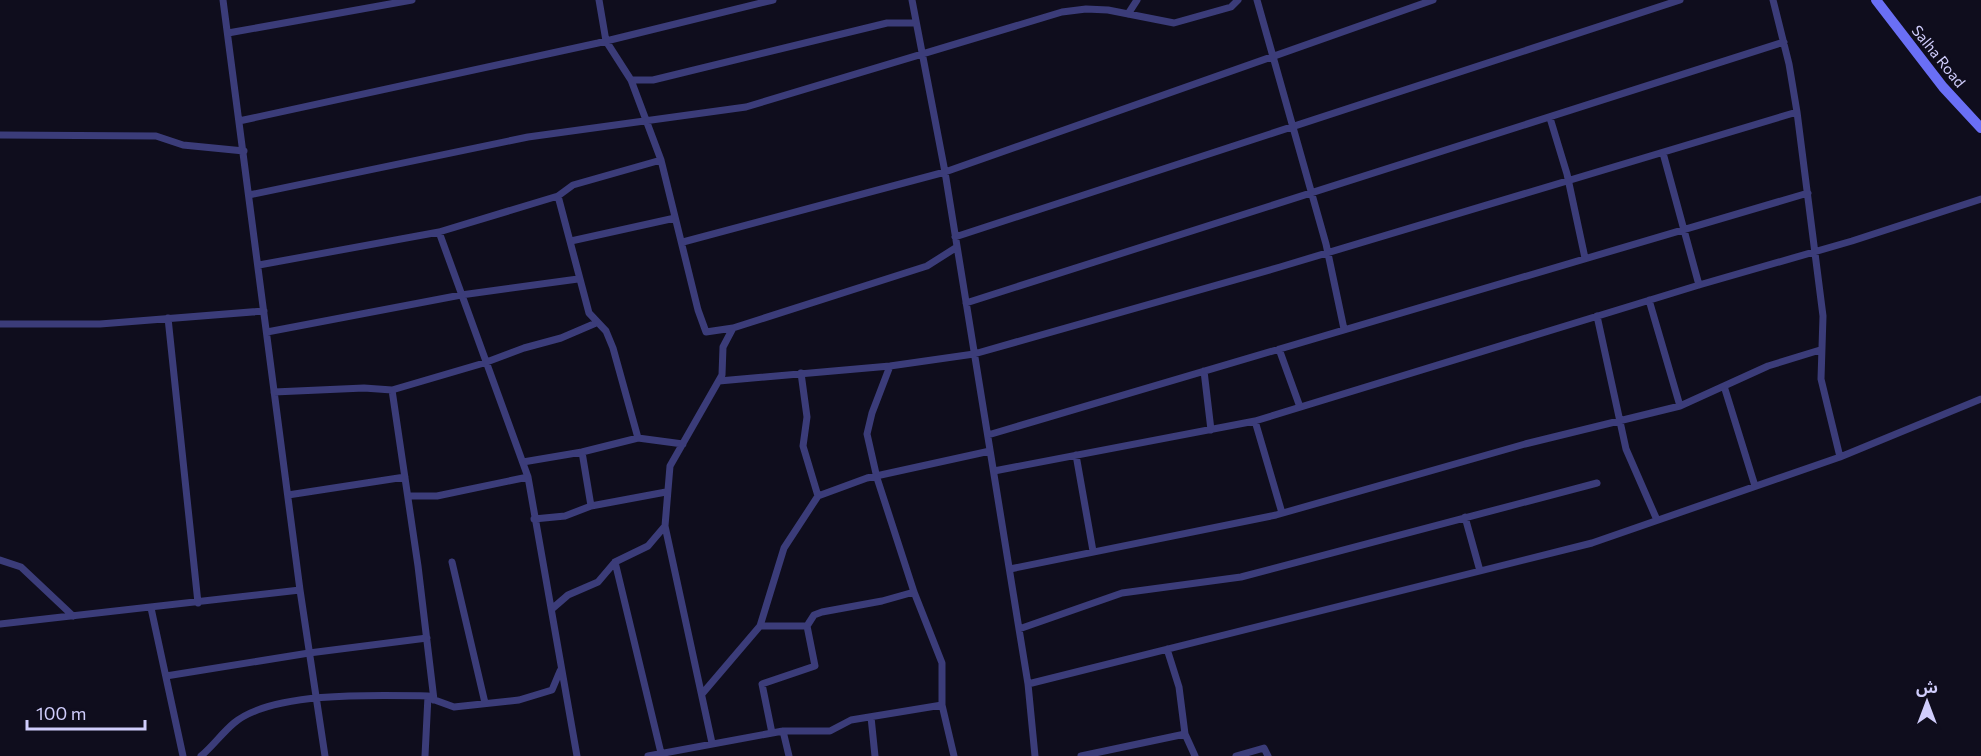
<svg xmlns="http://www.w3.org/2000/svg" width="1981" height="756" viewBox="0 0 1981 756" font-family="Commissioner,'Noto Sans Arabic',sans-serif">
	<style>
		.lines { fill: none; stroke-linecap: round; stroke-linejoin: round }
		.minor { stroke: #3b3c79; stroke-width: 7 }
		.secondary { stroke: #6a6ff5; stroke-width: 10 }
		.labels { text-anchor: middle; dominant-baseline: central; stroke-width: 5; stroke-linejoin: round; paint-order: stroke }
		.street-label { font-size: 15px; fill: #d0cdfc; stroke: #0f0d1d }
	</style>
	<rect width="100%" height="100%" fill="#0f0d1d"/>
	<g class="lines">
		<path class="minor" d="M223,0l77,590 25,166
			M599,0l7,41 25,39h22l234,-57h29
			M912,0l33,172 74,457 9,55 7,72
			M1257,0l69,244 18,85
			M1773,0l16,64 8,48 26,204 -2,63 19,78
			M1128,14l9,-14
			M228,33l184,-33
			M631,80l30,80
			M1550,118l17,56 18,84
			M239,121l359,-78 175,-43
			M0,135l156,1 27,9 61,6
			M1663,153l36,132
			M249,195l279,-58 218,-30 316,-95 24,-3 22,1 66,13 57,-16 7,-7
			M558,196l31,117 17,18 7,17 25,90
			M439,232l89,245 49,279
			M955,237l725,-237
			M571,241l104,-23
			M683,242l262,-70 488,-172
			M259,265l180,-33 119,-36 15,-11 88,-25 37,150 8,22 27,-4
			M1649,300l31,106
			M966,303l818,-261
			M1597,316l29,133 31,71
			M168,318l30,285
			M0,324h100l164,-13
			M267,332l194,-37 117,-16
			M1279,349l21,58
			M890,366l-18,47 -5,21 10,44 37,114 28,71v42l12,51
			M1204,371l7,59
			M801,373l6,44 -4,29 15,50
			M719,381l171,-15 84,-12 306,-87 517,-155
			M1724,386l31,100
			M392,390l26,176 16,134
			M274,392l90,-4 28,2 92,-27 40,-15 37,-10 35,-15
			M1255,421l27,92
			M988,435l820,-242
			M582,452l9,54
			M1076,455l17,96
			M523,462l59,-10 56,-14 45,6
			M994,471l261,-50 444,-136 153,-44 129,-42
			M288,495l117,-18
			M408,496h29l91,-19
			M1465,517l15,54
			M534,519l31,-3 26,-10 75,-14
			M665,526l47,217
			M0,560l21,7 52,49
			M452,562l33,141
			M615,562l46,191
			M1010,569l266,-54 249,-71 155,-38 88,-40 52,-16
			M151,608l32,148
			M553,608l15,-13 30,-13 17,-20 33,-16 17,-20 5,-60 52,-91 1,-28 10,-19 194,-62 30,-19
			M0,624l300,-34
			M760,626h47l8,40 -53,18 10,49
			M807,626l7,-11 8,-3 60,-11 32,-9
			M1019,629l103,-36 119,-16 356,-94
			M1167,649l12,38 6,47 10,22
			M166,676l143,-23 118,-15
			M1028,684l564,-141 248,-86 141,-58
			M702,694l58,-68 24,-78 34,-52 49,-18 123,-27
			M432,699l22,8 65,-7 33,-10 8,-19
			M871,717l4,39
			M783,731l6,25
			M201,756c12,-10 21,-23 33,-33 38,-32 144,-28 194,-27l-3,60
			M648,756l135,-25h47l21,-11 91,-15
			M1081,756l104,-22
			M1236,756l28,-8 4,8"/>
		<path class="secondary" d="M1876,0l67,87 38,41"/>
	</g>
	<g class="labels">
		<g class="street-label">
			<text transform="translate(1939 56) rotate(51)">Salha Road</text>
		</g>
	</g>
	<g transform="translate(1927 702)" stroke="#0f0d1d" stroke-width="4.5" paint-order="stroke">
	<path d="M0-4.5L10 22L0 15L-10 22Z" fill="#d0cdfc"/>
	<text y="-9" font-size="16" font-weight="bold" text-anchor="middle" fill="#d0cdfc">ش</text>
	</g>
	<path d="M27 720v9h118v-9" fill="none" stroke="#d0cdfc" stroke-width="3"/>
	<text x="36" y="720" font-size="18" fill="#d0cdfc" stroke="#0f0d1d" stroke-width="4.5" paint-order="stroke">100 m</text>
</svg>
